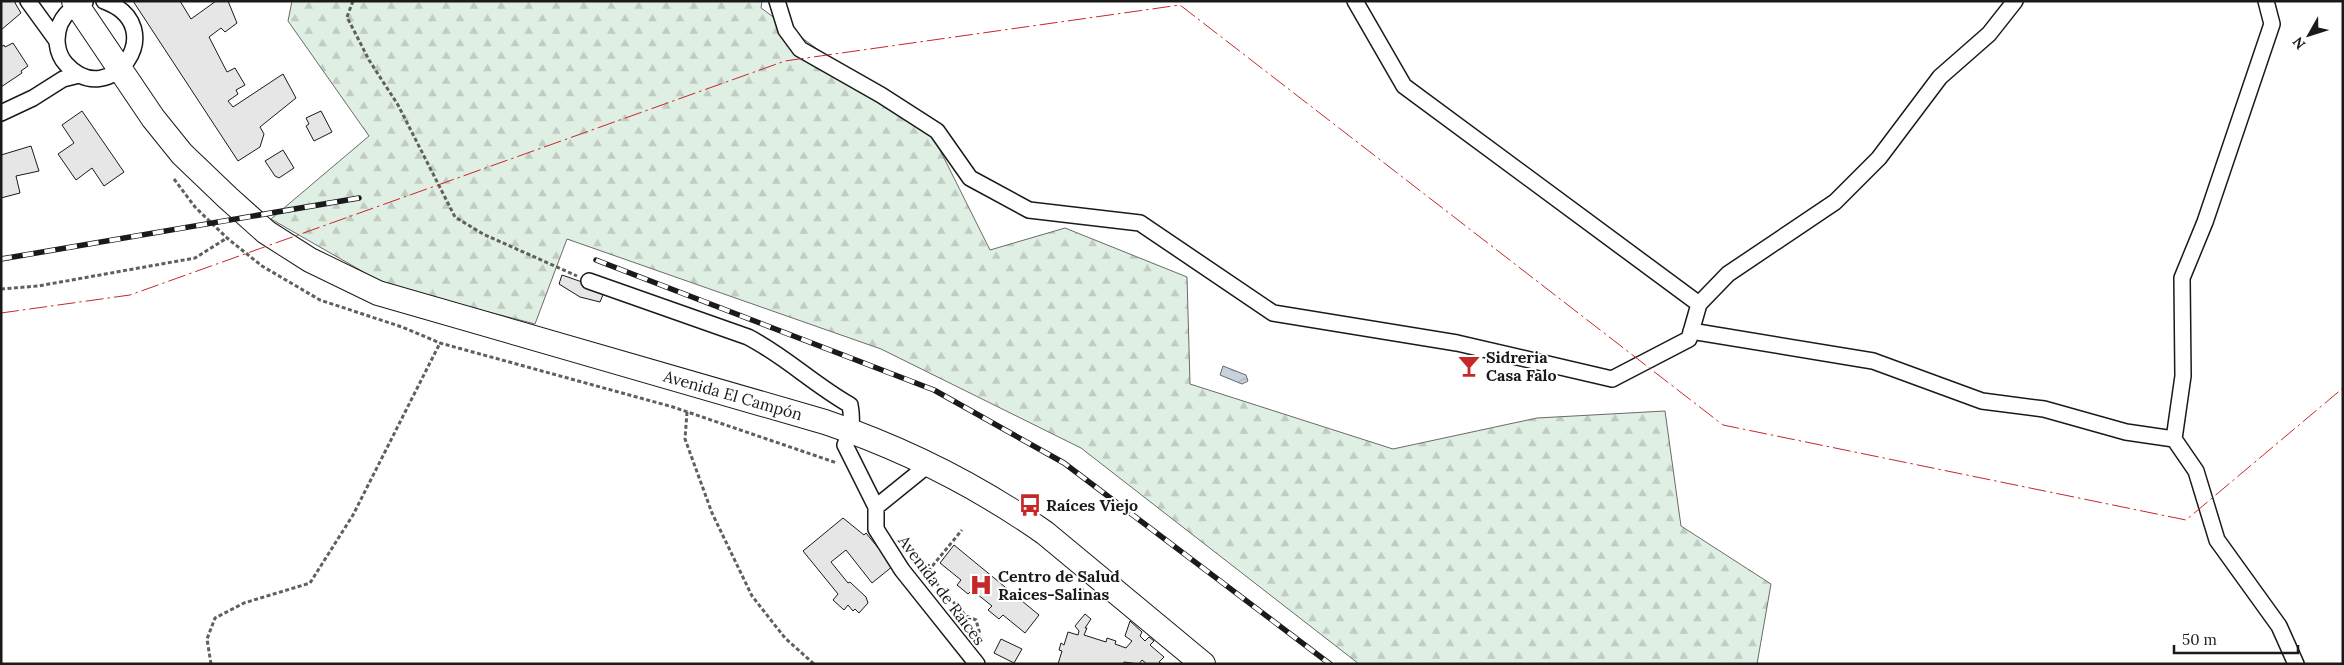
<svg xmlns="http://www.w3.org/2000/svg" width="2344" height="665" viewBox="0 0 2344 665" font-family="Lora,serif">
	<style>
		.forest { fill: url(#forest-firs); stroke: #6a6a6a }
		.water { fill: url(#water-waves); stroke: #6a6a6a }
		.building { fill: #e6e6e6; stroke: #1a1a1a }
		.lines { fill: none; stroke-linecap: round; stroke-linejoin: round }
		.street-casing { stroke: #1a1a1a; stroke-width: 18 }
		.primary-casing { stroke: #1a1a1a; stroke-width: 26 }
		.path { stroke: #5f5f5f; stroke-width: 3; stroke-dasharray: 4 2.5; stroke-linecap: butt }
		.street { stroke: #fff; stroke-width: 15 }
		.primary { stroke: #fff; stroke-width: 24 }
		.rail-casing { stroke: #1a1a1a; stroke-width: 5.5 }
		.rail { stroke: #fff; stroke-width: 4; stroke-dasharray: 11; stroke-linecap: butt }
		.power { stroke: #c62828; stroke-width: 1; stroke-dasharray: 18 4 2.5 4; stroke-linecap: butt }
		.labels { text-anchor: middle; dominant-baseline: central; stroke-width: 4; stroke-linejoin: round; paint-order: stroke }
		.poi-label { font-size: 16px; font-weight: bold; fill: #1a1a1a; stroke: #fff; text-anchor: start }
		.street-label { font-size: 16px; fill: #1a1a1a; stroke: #fff }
	</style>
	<defs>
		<pattern id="forest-firs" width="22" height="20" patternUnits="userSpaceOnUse" patternTransform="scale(1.25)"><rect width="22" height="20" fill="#e0efe3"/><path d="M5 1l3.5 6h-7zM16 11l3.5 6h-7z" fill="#c0ccc2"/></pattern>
		<pattern id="water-waves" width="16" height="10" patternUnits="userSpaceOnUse" patternTransform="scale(1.25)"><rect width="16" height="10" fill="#c6d2dc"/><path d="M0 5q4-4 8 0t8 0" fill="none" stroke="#aab4bc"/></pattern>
	</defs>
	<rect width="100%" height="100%" fill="#fff"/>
	<path class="forest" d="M292,1h470l-1,7 170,124 59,118 75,-22 122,49 3,107 203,65 144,-31 128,-7 16,115 90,58 -14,80h-398l-278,-216 -200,-99 -314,-110 -32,85 -147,-38 -117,-67 98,-83 -81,-115z"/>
	<path class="water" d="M1223,366l23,9 2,6 -6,3 -22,-9z"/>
	<path class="building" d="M1,1h15l-1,2 6,10 -20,17z
		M133,1h47l11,18 25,-18h12l9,22 -12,9 -4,-4 -12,9 18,35 8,-4 10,17 -9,5 2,4 -10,7 5,6 50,-33 13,24 -36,29 4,7 -4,13 -22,14z
		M13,43l15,23 -7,5 1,2 -21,14v-40l3,-2 1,2z
		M82,111l42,61 -20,14 -12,-18 -16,12 -18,-26 16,-11 -12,-18z
		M321,111l11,21 -18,9 -8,-15 3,-2 -3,-6z
		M31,146l8,25 -23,5 4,17 -19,5v-43z
		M283,150l11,18 -15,10 -4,-2 -10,-15z
		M562,275l43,15 -5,12 -20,-5 -21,-13z
		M843,518l21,17 2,-2 27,33 -21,17 -26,-33 -15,12 17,21 2,-1 16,15 2,6 -9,10 -4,-4 -2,2 -5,-6 -4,5 -11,-10 5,-6 -35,-43z
		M954,545l85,70 -14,18 -22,-18 -4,4 -11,-9 4,-4 -20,-16 -4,4 -11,-9 4,-5 -21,-17z
		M1085,614l6,5 -6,9h2l-3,7 22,7 1,-4 9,3 -1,3 11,4 6,-7 -7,-5 5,-15 12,11 -2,4 5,5 4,-4 5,4 -4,4 14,12 -5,5 3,2h-15l-5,-4 -3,4 -15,-2 -1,2h-65l4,-13 -3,-1 2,-7 3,2 4,-13 10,3 1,-4 -4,-5z
		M1001,639l21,10 -8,14 -20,-10z"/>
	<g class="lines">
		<defs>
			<path id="street" d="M28,1l29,40
				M777,1l9,29 14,19 81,46 56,36 33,47 59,32 111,13 133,90 184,30 155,36 77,-40 10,-35 29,-30 107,-72 44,-44 61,-81 49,-43 26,-33
				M1355,1l49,85 295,218
				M85,2c-11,4 -20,11 -25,22 -5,13 -4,29 6,40 44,49 107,-38 38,-63
				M1,113l32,-15 30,-19 16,-4
				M589,281l159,56c37,19 65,47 102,68 3,16 1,26 -5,40l31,62v22l26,41 75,94
				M1691,331l182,30 109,40 62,8 82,23 48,7 22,32 21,69 62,86 17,38
				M2174,439l9,-63 -1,-98 23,-56 67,-198 -6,-23
				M876,507l52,-42"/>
			<path id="primary" d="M74,1l79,117 29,36 46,44 38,34 44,28 68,33 447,129c77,26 153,64 220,111l158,131"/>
		</defs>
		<use href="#street" class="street-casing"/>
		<use href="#primary" class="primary-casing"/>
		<path class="path" d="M353,1l-6,16 22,43 29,45 57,112 28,17 94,42
			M174,179l21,28 32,31 35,28 58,34 82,27 38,16 233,64 164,56
			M1,289l37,-3 157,-28 32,-20
			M687,412l-2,27 27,74 40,83 33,42 29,26
			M927,573l39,43 10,4 4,14 -3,5
			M924,576l38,-46
			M1073,600l10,-12
			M211,664l-4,-25 8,-21 29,-15 66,-20 43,-68 87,-172"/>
		<use href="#street" class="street"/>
		<use href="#primary" class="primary"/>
		<defs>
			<path id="rail" d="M1,259l358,-61
				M596,260l338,130 130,73 266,201"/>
		</defs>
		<use href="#rail" class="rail-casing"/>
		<use href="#rail" class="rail"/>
		<path class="power" d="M1,313l129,-18 655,-234 395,-56 543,420 463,95 157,-132"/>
	</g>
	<defs>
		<symbol id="bar-bare" viewBox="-9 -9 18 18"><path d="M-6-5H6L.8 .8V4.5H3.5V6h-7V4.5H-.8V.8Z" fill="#c62828" stroke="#fff" stroke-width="2.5" paint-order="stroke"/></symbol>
		<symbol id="bus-bare" viewBox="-9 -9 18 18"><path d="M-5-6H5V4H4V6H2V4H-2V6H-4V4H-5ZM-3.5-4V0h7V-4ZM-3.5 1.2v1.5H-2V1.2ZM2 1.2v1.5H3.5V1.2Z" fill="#c62828" stroke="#fff" stroke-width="2.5" paint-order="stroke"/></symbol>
		<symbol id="hospital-bare" viewBox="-9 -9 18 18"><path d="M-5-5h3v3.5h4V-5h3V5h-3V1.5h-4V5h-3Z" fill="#c62828" stroke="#fff" stroke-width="2.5" paint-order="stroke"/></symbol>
	</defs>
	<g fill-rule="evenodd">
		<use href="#bar-bare" x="1453" y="350" width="32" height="32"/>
		<use href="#bus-bare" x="1014" y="489" width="32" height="32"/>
		<use href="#hospital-bare" x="965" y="569" width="32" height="32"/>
	</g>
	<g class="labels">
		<g class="poi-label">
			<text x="1486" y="357">Sidreria<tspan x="1486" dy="18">Casa Falo</tspan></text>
			<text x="1046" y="505">Raíces Viejo</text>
			<text x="998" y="576">Centro de Salud<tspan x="998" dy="18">Raices-Salinas</tspan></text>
		</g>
		<g class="street-label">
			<text transform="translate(733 395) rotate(16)">Avenida El Campón</text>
			<text transform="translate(942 590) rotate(53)">Avenida de Raíces</text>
		</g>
	</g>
	<rect width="2344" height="665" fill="none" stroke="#1a1a1a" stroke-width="5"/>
	<g transform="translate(2309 35) rotate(231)" stroke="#ffffff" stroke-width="4" paint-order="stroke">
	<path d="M0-4L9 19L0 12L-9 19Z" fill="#1a1a1a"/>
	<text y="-8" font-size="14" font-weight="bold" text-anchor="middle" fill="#1a1a1a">N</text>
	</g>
	<path d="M2174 645v8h124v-8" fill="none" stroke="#1a1a1a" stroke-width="2.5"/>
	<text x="2182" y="645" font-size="15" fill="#1a1a1a" stroke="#ffffff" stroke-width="4" paint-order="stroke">50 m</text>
</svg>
